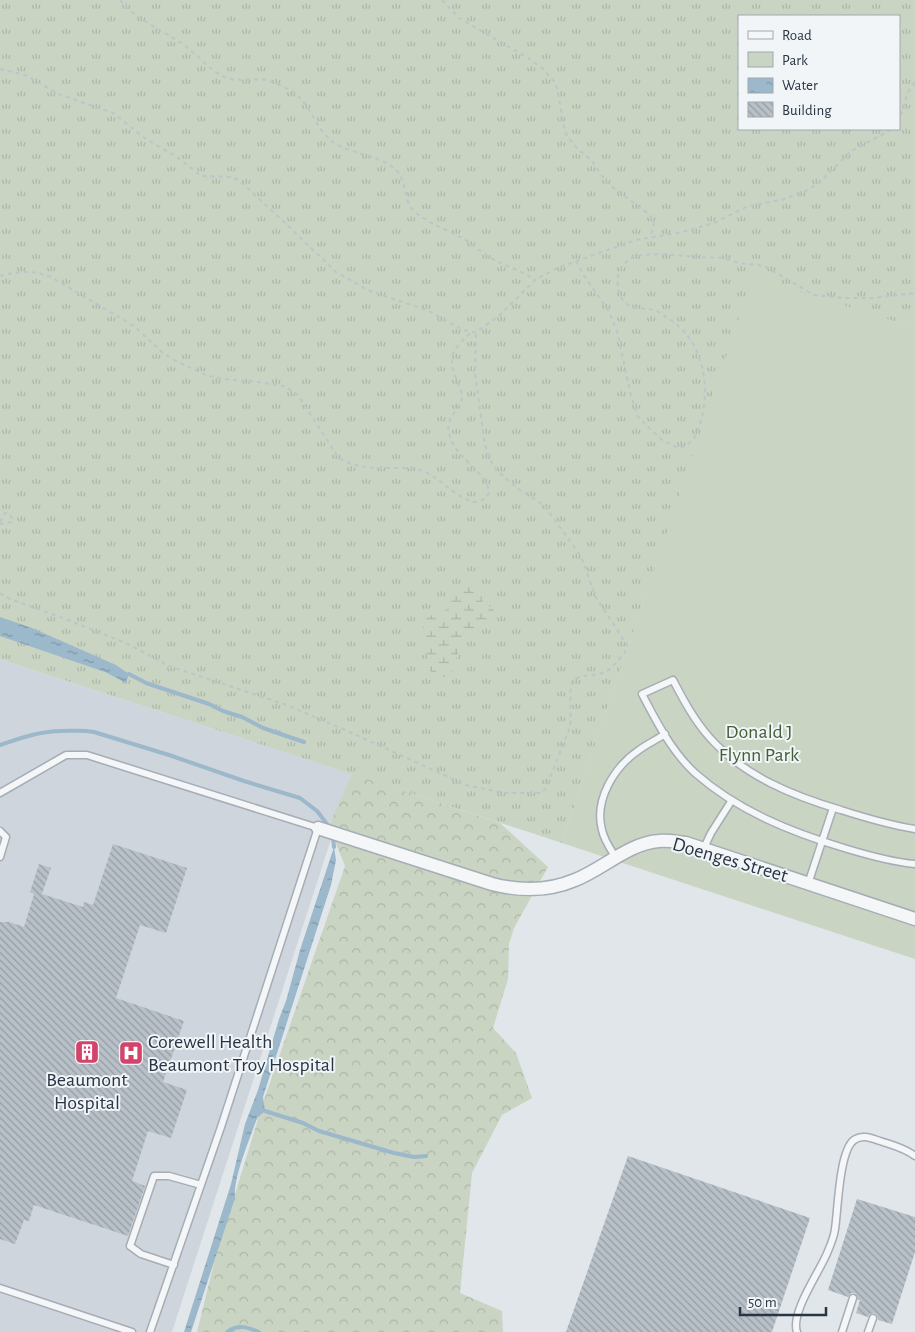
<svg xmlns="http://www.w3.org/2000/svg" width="915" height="1332" viewBox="0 0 915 1332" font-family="'Alegreya Sans',sans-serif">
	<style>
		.built { fill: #cfd5dc }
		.grass { fill: url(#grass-tufts); fill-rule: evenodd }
		.forest { fill: url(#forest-crowns) }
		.wetland { fill: url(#wetland-marsh) }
		.park { fill: #c9d4c2 }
		.water { fill: url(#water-ripples) }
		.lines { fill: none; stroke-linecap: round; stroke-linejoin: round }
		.stream { stroke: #9cb8cb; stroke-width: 4 }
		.building { fill: url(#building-back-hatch) }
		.service-casing { stroke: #a6adb5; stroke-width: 9 }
		.minor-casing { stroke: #a6adb5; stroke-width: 15 }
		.path { stroke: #bfc4c9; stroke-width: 2; stroke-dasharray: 4 4; stroke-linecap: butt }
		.service { stroke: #f4f6f8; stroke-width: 6 }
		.minor { stroke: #f4f6f8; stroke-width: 12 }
		.labels { text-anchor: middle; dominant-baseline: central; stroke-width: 4; stroke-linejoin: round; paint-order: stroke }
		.park-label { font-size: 20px; fill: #435f36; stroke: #f1f5f8 }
		.street-label { font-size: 20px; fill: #293543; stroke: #f1f5f8 }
		.poi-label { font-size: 20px; fill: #293543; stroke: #f1f5f8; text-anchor: start }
	</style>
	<defs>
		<pattern id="grass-tufts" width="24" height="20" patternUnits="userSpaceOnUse" patternTransform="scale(1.25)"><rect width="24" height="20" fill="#c9d4c2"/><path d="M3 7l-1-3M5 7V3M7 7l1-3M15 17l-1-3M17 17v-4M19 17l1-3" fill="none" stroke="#adb7a8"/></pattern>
		<pattern id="forest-crowns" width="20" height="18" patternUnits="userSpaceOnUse" patternTransform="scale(1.25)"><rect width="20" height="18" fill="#c9d4c2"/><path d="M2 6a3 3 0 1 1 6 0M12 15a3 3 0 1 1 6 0" fill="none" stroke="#adb7a8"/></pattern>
		<pattern id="wetland-marsh" width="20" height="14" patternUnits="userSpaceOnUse" patternTransform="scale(1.25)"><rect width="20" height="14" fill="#c9d4c2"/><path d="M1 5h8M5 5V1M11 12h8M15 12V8" fill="none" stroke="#adb7a8"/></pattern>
		<pattern id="water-ripples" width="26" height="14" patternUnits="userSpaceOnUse" patternTransform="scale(1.25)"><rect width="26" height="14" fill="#9cb8cb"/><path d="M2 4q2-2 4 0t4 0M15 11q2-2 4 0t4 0" fill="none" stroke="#7f96a6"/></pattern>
		<pattern id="building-back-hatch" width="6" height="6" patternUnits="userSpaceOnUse" patternTransform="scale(1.25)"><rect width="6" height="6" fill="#b8c0c8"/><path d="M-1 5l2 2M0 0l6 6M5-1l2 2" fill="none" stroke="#969da4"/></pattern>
	</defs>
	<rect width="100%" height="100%" fill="#e1e6ea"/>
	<path class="built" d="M0,659l352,115 -180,558h-172z"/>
	<path class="grass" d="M0,0h915v328l-152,-47 -13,6 -188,556 -562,-184zM739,16h160v113h-160z"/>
	<path class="forest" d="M352,774l148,49 48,44 -34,61 -5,16 -1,35 -15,49 23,25 16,45 -30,17 -30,58 -12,120 42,18 1,21h-306l18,-73 48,-156 82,-237 -16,-40z"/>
	<path class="wetland" d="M473,584l8,4 1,13 10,7 3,4c-5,14 -17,20 -29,28l-4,1 -12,36h-7l-13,-6 -3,-11v-11l-7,-11v-4l7,-17 19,-7 12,-20z"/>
	<path class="park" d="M753,277l162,51v631l-353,-116z"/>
	<path class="water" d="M0,617l32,11 84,37 13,9 -3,9 -21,-11 -105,-36z
		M334,847l2,13 -5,25 -68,212 2,14 -7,6 -2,4c-7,20 -23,57 -21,77l-44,134h-7l47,-148 14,-60 13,-34 21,-71 7,-18 14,-51z"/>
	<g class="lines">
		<path class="stream" d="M129,674l17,9 63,21 14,7 19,6 21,11 41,14
			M0,745c21,-7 40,-14 62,-14 12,0 21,-1 32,1l75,23 75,26 56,17 17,13 13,17
			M333,837l1,10
			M265,1111l38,12 16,8 75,22 20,4 12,-1
			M227,1332c11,-8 20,-5 32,0"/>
	</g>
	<path class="building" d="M113,844l74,24 -21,65 -26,-8 -24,73 68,23 -21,61 24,8 -16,48 -23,-7 -16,50 13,5 -17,50 -94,-31 -5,16 -5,-1 -9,24 -15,-5v-317h9l15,5 10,-33 -4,-2 9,-28 12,4 -9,26 41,13 1,-5 9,3z
		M628,1156l182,62 -38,114h-206z
		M857,1199l58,18v35l-23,72 -14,-4 -1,-5 -3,-2 -4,1 -2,3 -12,-4 4,-13h-2l-3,-7h-4l-3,4 -20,-7z"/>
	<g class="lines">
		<defs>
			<path id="service" d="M0,793l66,-38h21l231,73 -97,299 -71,205
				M915,829c-25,-4 -49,-11 -74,-19 -48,-14 -97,-34 -131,-72 -16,-18 -26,-37 -37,-58l-31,14c14,27 30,58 53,79 43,38 96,59 149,75 23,7 47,14 71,16
				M0,831l6,6 -6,20
				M704,848l7,-15 21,-33
				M616,858c-5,-8 -12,-18 -14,-28 -8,-30 12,-63 37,-80 8,-6 17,-10 26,-16
				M808,884l25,-76
				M174,1265l-33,-11 -11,-8 24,-70h15l32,9
				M0,1288l132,44
				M797,1332c-7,-20 24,-62 31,-81 3,-7 6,-14 7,-22 3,-19 4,-78 19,-89 8,-6 17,-2 26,1 12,4 25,7 35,15
				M842,1332l11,-34
				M868,1332l5,-14"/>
			<path id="minor" d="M318,828l174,56c27,7 57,7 83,-4 28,-11 54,-37 84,-39 9,-1 18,1 27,2l229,76"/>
		</defs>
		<use href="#service" class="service-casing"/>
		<use href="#minor" class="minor-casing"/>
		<path class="path" d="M120,0c18,22 46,31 68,48 12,10 24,24 39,30 12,4 26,0 38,2 8,2 21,7 28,12 18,12 22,37 40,50 19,13 45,12 62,27 13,11 7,33 21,44 15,11 33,18 50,27 8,6 16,13 25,18 14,8 30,12 44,22
			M442,0l17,18 69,40 14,10 11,12 4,8 8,44 5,8 9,10 13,11 15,22 43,32 4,7 -3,15
			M0,69l25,6 36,20 52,18 33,26 31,18 24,19 32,1 9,6 42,39 52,50 34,19 59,20 32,18 10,3h5l23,-16 36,-36 22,-12 79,-28 47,-8 31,-9 34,-17 33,-6 23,-8 15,-9 31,-31 42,-23
			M899,123l8,-29 8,-12
			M576,261l7,13 25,36 9,21 14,65 7,21 25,24 16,7c16,-4 19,-17 23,-31 8,-36 0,-77 -33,-98 -4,-2 -8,-7 -13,-8 -12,-5 -25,1 -34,-12 -4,-7 -5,-15 -4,-23 1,-6 7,-14 13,-18 14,-7 52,-2 68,-1 7,1 15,0 23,1 6,1 12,4 18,5 9,2 17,1 26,4l48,28 30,3h28l43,-5
			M0,276c18,-5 33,-6 51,1l83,49 29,27 13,8 30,14 16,4 36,3 26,4 14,9 40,62c19,13 41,11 63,11 8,0 15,0 22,3 17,7 28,22 45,29 4,2 9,3 14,0 21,-9 -13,-36 -20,-44 -6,-6 -11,-14 -13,-23 -5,-17 15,-25 13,-38 0,-4 -4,-10 -5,-14 -10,-26 -5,-30 14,-49
			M0,522l5,-9 3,1 5,5 -1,3 -12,2
			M0,593l10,6 53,19 65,26 41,22 115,38 59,25 123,56 38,8h38l4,-5 24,-61c2,-11 -2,-39 3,-46 6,-7 21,-5 29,-8 8,-2 13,-9 18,-15 4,-4 7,-7 7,-13l-32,-49 -12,-35 -5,-9 -27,-37 -7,-10 -23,-14 -24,-20 -6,-10 -6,-16 -10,-71 1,-42"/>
		<use href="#service" class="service"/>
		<use href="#minor" class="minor"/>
	</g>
	<defs>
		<symbol id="building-square" viewBox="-11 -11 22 22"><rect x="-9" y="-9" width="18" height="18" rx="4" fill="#d2446a" stroke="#f1f5f8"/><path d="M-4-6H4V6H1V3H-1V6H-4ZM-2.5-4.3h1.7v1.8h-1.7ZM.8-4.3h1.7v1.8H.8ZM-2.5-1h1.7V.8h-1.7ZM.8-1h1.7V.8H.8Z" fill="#fff"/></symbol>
		<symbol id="hospital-square" viewBox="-11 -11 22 22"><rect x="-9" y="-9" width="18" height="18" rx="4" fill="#d2446a" stroke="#f1f5f8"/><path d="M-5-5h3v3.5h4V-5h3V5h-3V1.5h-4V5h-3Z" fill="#fff"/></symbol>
	</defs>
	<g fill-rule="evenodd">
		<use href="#building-square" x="73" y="1038" width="28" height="28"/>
		<use href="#hospital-square" x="117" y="1039" width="28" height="28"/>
	</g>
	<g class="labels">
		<g class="park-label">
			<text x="759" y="732">Donald J<tspan x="759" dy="23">Flynn Park</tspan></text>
		</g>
		<g class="street-label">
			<text transform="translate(730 860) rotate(16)">Doenges Street</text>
		</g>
		<g class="poi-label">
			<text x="148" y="1042">Corewell Health<tspan x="148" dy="23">Beaumont Troy Hospital</tspan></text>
			<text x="87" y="1080" text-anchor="middle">Beaumont<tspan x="87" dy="23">Hospital</tspan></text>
		</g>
	</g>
	<rect x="738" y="15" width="162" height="115" fill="#f1f5f8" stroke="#a1a8b0"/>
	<rect x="748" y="31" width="25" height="8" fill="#f4f6f8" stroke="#a1a8b0"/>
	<text x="782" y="40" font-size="15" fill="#293543">Road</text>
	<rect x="748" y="52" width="25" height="15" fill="#c9d4c2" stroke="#a1a8b0"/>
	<text x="782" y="65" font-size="15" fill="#293543">Park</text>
	<rect x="748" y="78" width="25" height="15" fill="url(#water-ripples)" stroke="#a1a8b0"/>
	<text x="782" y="90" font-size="15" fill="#293543">Water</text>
	<rect x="748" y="102" width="25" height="15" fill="url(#building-back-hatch)" stroke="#a1a8b0"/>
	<text x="782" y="115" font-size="15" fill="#293543">Building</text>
	<path d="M740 1307v8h86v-8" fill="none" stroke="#293543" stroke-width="2.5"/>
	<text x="748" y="1307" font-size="15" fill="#293543" stroke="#f1f5f8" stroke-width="4" paint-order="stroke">50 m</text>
</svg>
